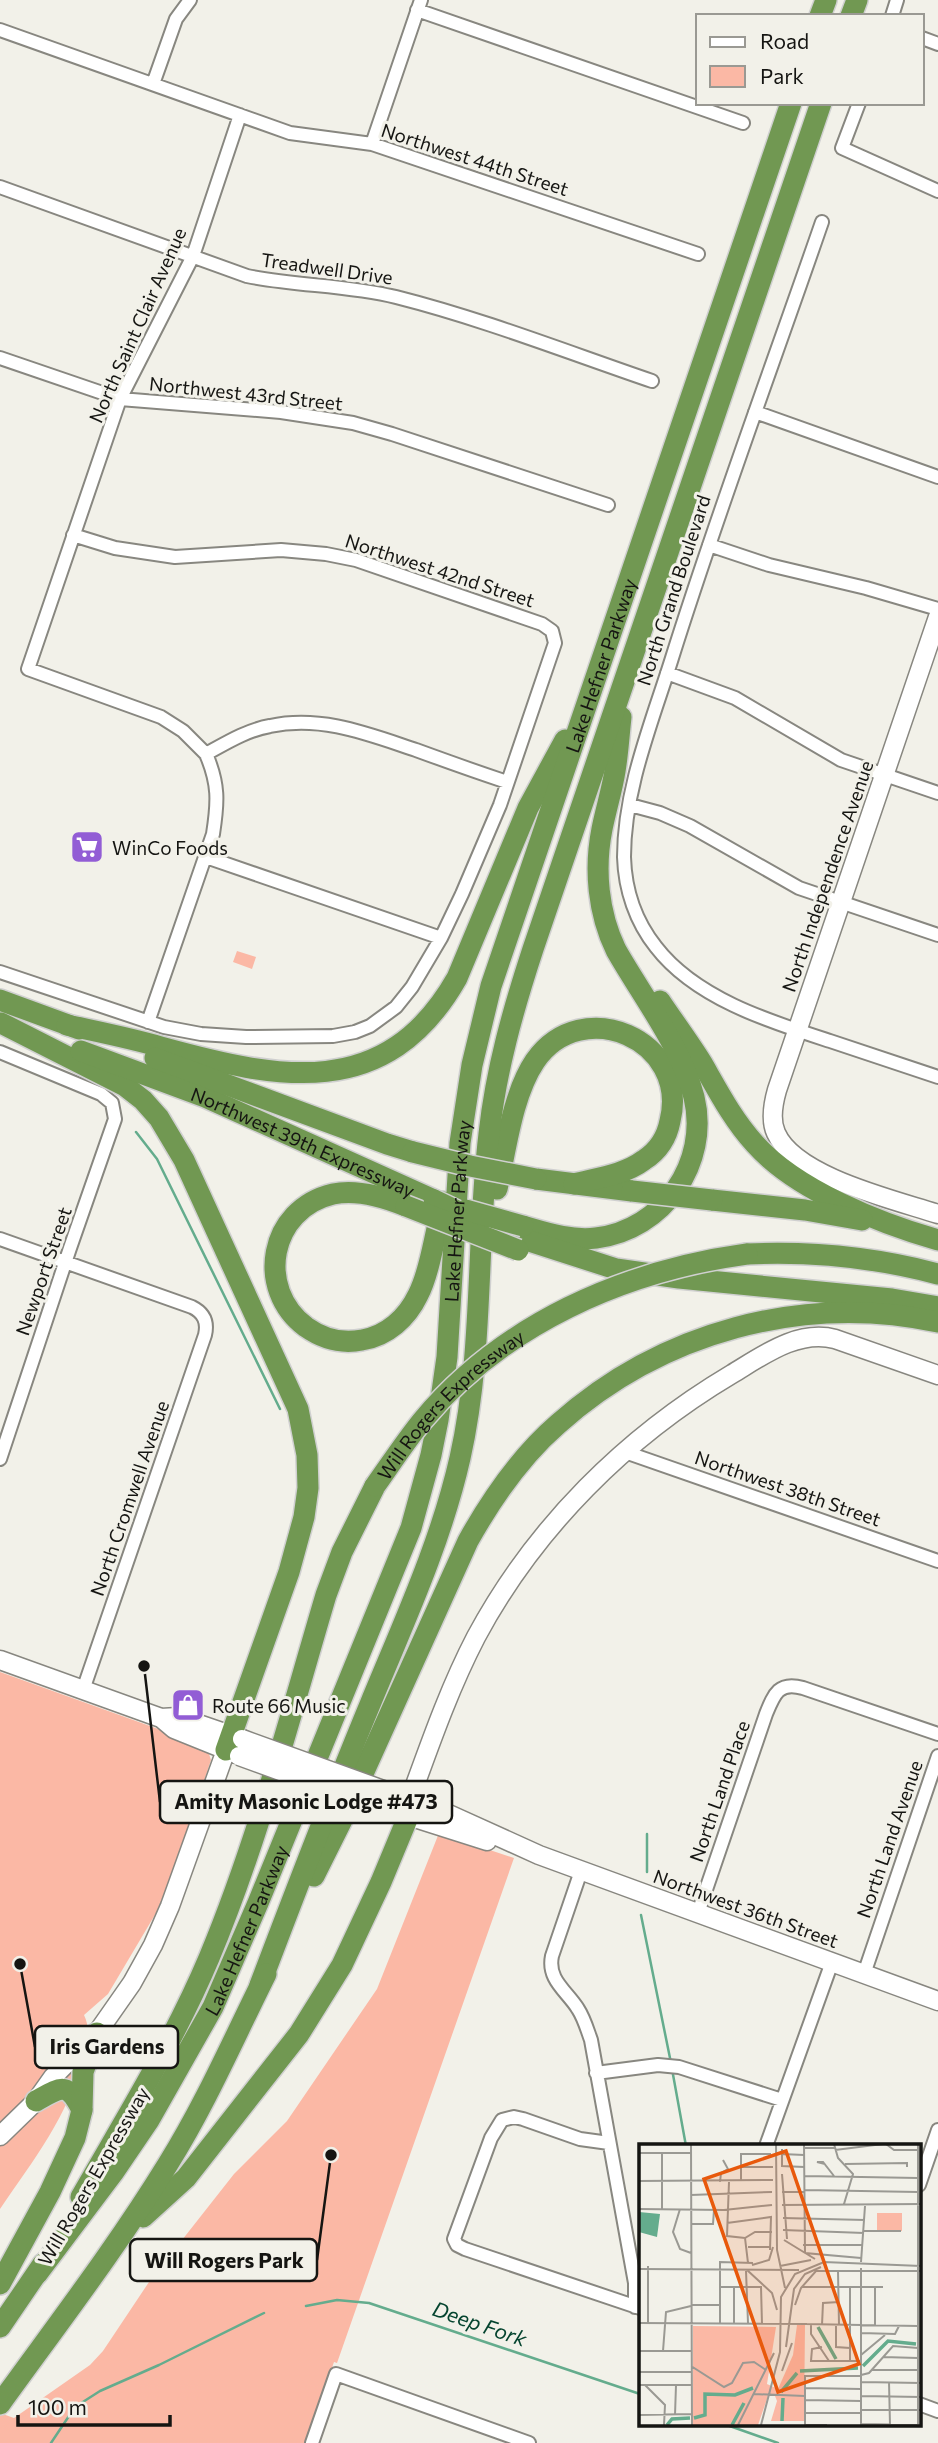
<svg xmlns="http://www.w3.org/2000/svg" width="938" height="2443" viewBox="0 0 938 2443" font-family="Commissioner,sans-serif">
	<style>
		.green { fill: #fbb8a5 }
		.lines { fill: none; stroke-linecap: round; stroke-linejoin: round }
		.stream { stroke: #64ac8d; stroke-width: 2.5 }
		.street-casing { stroke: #888780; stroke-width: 16 }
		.secondary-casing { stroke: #888780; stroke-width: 21 }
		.highway-casing { stroke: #d0d0d0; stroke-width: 24 }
		.street { stroke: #fff; stroke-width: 12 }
		.secondary { stroke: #fff; stroke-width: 18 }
		.highway { stroke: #719852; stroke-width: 21 }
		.secondary-bridge-casing { stroke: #888780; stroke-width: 21; stroke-linecap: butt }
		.highway-bridge-casing { stroke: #d0d0d0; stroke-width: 24; stroke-linecap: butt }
		.secondary-bridge { stroke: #fff; stroke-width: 18 }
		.highway-bridge { stroke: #719852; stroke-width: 21 }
		.labels { text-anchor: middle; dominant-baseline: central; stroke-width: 6; stroke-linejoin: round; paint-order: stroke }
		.street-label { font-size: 19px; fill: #151512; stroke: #f2f1e9 }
		.poi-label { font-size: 19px; fill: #151512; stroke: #f2f1e9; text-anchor: start }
		.water-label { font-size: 21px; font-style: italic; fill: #05442f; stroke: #f2f1e9 }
		.inset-river { fill: none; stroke: #64ac8d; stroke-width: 3.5 }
		.inset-road { fill: none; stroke: #9a9993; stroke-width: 2 }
		.view { fill: #e8590c; fill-opacity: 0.15; stroke: #e8590c; stroke-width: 3.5 }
		.inset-edge { fill: none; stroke: #151512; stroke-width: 3.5 }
		.leader { fill: none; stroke: #151512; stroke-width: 2.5 }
		.callout-dot { fill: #151512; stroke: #f2f1e9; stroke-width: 2.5 }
		.callout { fill: #f2f1e9; stroke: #151512; stroke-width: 2.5 }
		.callout-label { font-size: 21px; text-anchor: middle; font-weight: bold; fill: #151512 }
	</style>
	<rect width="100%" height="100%" fill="#f2f1e9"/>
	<path class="green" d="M237,951l19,6 -4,12 -19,-7z
		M0,1672l161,58 41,19 7,5 2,6 -36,108 -19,45 -48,81 -24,21c7,15 3,26 -1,42 -15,60 -49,102 -83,152z
		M439,1833l75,25 -177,505 -3,-1 -28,81h-306v-30l14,5 76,-53 13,-14 46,-69 85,-108 53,-53 90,-132z"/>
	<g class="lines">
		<path class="stream" d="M136,1132l21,27 123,250
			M647,1872v-38
			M641,1915l30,148
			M672,2069l14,77
			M306,2306l31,-6 32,3 271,91
			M724,2424l54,19
			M51,2443l24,-36 25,-16 59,-26 105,-52"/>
		<defs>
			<path id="street" d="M417,10l326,113
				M892,16l5,-16
				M0,30l290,103 82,11 326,110
				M922,38l16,6
				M153,84l23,-65 14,-19
				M859,103l-17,45 96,43
				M240,115l-47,141 -73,143 -92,270 133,48 22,14 23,23c20,-11 41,-24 64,-28 51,-11 98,8 146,24 30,11 61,22 91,32
				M372,144l49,-144
				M0,187l247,89c49,10 101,9 149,21 87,22 171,55 256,84
				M822,222c-50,145 -104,289 -150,436 -20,64 -48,131 -48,199 1,33 12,65 32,90 40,52 115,75 174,94 36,12 72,24 108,36
				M0,358l120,41 161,13 72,11 39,11 216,71
				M755,412l183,65
				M709,545l60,20 97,23 72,21
				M667,673l68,25 106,62 97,33
				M630,805l30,8 30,13 109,62 139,47
				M206,857l235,81
				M0,972l164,55 37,7 45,3 87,-1 22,-4 15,-6 26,-19 16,-20 29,-49 21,-44 38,-89 55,-162 -3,-12 -10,-7 -186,-64 -30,-6 -45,-4 -106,7 -60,-9 -42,-13
				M148,1022l65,-188c5,-32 6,-50 -7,-80
				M0,1052l101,42 11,9 3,16 -45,129 -70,211
				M0,1239l192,68c12,6 16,15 13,28l-122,355
				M625,1452l313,109
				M581,1871l-29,85c-5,24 15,35 26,53 6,9 9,20 13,31l44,243v24
				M698,1913l68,-199c8,-20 13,-33 37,-26l135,46
				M864,1974l74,-218
				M596,2073l62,-8 21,2 103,33
				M609,2143l-29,-4 -57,-20 -9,-2 -12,3 -11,18 -37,101 3,6 8,4 175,59
				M766,2146l66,-184
				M919,2185l19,-55
				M919,2404l19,7
				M312,2443l24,-69 193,69"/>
			<path id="secondary" d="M938,617l-161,473c-4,14 -7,30 -1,43 19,44 119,67 162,81
				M0,1660l161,58 13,11 62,25
				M161,1718l17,-1 64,22
				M386,1791l58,21 95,43 399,146
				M410,1799c20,-55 39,-110 66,-162 59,-110 150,-200 256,-263 30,-18 66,-45 103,-35l103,36
				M380,1807l107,34
				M0,2136l36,-35 17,-24 44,-44 35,-50 21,-38 17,-39 56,-156"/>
			<g id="highway">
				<path d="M820,16l6,-16"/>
				<path d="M851,16l6,-16"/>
				<path d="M0,1000l79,29"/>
				<path d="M660,1001c14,21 29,41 42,62 16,28 31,57 53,81 41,46 124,79 183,96"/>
				<path d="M1,1023l124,63 18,14 16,18 25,42 114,249 9,46 1,33 -4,29 -15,55 -63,178"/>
				<path d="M67,1025c32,7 63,13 94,22 117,32 225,56 296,-69l71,-170 37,-68"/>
				<path id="s1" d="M81,1051l124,46 229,103"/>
				<path d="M155,1058l232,86 26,8"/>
				<path d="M536,1179l96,12"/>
				<path d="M497,1189c9,-39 15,-94 38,-128 47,-68 155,-21 135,60 -3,16 -12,30 -26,39 -20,15 -47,18 -70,24"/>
				<path d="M712,1200l93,10 57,10"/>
				<path d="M406,1206c-22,-9 -50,-17 -73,-12 -64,15 -78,95 -27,133 17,12 36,17 56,13 25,-4 45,-22 56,-45 12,-23 18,-66 25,-93"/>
				<path d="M523,1226c24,7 48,15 73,12 67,-8 114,-75 98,-141 -13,-51 -52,-101 -78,-147 -18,-37 -22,-81 -14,-121 4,-20 10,-39 13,-58 3,-18 4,-36 6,-54"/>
				<path d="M523,1239l93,30 63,9 213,21 46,8"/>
				<path d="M747,1254c66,-3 127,3 191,20"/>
				<path d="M314,1876l28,-56 126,-279c24,-43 53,-85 90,-117 103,-92 245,-131 380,-102"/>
				<path d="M260,1985c36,-95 72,-189 111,-283 33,-80 70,-160 89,-244 24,-106 16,-217 29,-324 7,-64 24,-124 44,-185l288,-846"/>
				<path d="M36,2101c25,-14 31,-20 46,9"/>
				<path d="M81,2197c45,-79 93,-156 128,-239 49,-117 81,-242 117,-363l16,-43 33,-66"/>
				<path d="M143,2217l43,-39 113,-144 43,-69 39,-83 27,-65 2,-18"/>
				<path id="s2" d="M37,2274l76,-101 36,-53 64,-113 45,-104 153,-375 20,-73 7,-35 9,-63 13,-214 12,-78 19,-79 300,-883"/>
				<path d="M0,2284l50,-92 25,-54 7,-28 1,-38 14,-39"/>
				<path d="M0,2327l43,-63"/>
				<path d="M0,2404c57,-79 117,-157 168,-240 38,-61 66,-126 98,-190"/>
			</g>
		</defs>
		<use href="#street" class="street-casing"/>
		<use href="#secondary" class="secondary-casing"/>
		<use href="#highway" class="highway-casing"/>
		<use href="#street" class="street"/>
		<use href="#secondary" class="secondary"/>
		<use href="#highway" class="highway"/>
		<defs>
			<path id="secondary-bridge" d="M242,1739l144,52
				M239,1756l141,51"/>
			<g id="highway-bridge">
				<path d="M413,1152l57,14 66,13"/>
				<path d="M632,1191l80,9"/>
				<path d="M434,1200l46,22"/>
				<path d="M406,1206l112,44"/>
				<path d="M466,1210l57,16"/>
				<path id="s3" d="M375,1486c15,-21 30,-44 47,-65 81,-97 201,-150 325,-167"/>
			</g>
		</defs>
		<use href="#secondary-bridge" class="secondary-bridge-casing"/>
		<use href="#highway-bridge" class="highway-bridge-casing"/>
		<use href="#secondary-bridge" class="secondary-bridge"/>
		<use href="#highway-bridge" class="highway-bridge"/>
	</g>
	<defs>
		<symbol id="supermarket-square" viewBox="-11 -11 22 22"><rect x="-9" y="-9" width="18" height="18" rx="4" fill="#925dd5" stroke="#f2f1e9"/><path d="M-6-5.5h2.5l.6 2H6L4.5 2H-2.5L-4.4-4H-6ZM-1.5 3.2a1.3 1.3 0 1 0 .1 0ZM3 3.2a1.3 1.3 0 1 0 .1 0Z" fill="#fff"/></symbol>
		<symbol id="shop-square" viewBox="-11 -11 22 22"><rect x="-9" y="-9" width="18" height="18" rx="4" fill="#925dd5" stroke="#f2f1e9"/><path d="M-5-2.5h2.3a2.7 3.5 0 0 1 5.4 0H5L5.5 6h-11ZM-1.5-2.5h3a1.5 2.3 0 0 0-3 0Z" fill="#fff"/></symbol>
	</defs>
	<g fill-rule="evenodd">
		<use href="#supermarket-square" x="68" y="828" width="38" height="38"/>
		<use href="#shop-square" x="169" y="1686" width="38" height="38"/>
	</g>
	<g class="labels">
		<g class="street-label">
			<text transform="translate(475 159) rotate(18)">Northwest 44th Street</text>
			<text transform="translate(327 268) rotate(8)">Treadwell Drive</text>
			<text transform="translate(137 325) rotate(-66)">North Saint Clair Avenue</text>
			<text transform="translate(246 393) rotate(6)">Northwest 43rd Street</text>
			<text transform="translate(440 570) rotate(18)">Northwest 42nd Street</text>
			<text transform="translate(673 590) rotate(-72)">North Grand Boulevard</text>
			<text stroke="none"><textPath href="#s2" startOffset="1727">Lake Hefner Parkway</textPath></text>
			<text transform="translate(827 876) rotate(-71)">North Independence Avenue</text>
			<text stroke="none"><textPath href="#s1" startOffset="240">Northwest 39th Expressway</textPath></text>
			<text stroke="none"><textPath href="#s2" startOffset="1160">Lake Hefner Parkway</textPath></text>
			<text transform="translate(43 1271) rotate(-71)">Newport Street</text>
			<text stroke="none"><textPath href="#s3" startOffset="112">Will Rogers Expressway</textPath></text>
			<text transform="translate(788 1488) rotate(19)">Northwest 38th Street</text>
			<text transform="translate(129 1498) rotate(-71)">North Cromwell Avenue</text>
			<text transform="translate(719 1791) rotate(-71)">North Land Place</text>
			<text transform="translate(889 1839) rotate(-71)">North Land Avenue</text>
			<text transform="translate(746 1908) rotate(20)">Northwest 36th Street</text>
			<text stroke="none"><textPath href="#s2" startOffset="404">Lake Hefner Parkway</textPath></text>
			<text transform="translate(93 2176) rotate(-60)">Will Rogers Expressway</text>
		</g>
		<g class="poi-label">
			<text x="112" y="847">WinCo Foods</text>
			<text x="212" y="1705">Route 66 Music</text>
		</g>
		<g class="water-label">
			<text transform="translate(480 2323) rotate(19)">Deep Fork</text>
		</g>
	</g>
	<g transform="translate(639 2144)">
		<rect width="282" height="282" fill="#f2f1e9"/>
		<path d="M238,69h25v18h-25zM158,181h8l-1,96h-33l6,-20 -2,-5h-7l-10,29h-65v-99l83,1 -9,57 11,5 15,-34z" fill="#fbb8a5"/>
		<path d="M0,68l21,2 -3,23 -18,-5z" fill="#64ac8d"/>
		<path class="inset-river" d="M179,183l18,32M224,222l25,-25 28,3M161,227l58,-3M142,248l16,-19M55,274l11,-3v-21l30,1 18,-7M143,277l1,-23M28,281l5,-6 18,-1M93,281l12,-22"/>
		<path class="inset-road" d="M52,0l1,281M137,0l1,106 8,38M165,0l1,109 56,5M195,0l4,14 15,16 -9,30M247,0l8,6h24M279,0v281M165,4h31M143,5v17l22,1M196,6l48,-6M0,9h52M143,10l22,1M186,20l-8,-2h6l11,14M206,20l62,-1v4M102,23h32M143,30l5,65M165,32l114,2M102,36v-26h30M0,37l134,-1M81,38l1,-9 7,-4 -5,-9M90,38l-2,54 18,2 10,-6h17M165,46l114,2M143,48h22M52,51l81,-3M143,61l139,-1M0,65l85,1 48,-5M23,65v-56M41,65l-7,23 7,17 11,4M144,74l82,2M88,79l44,-6 -1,33M52,80h22l1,-14M144,86l81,3M225,87h37M106,94l3,25M145,96l31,19M164,101h59M109,103h23M222,118l4,-56M113,121l17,-5 4,-13M9,122v57M141,122l31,-6M222,124v157M0,125l160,1M108,126l25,23 5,17M107,127l2,52M199,127l1,54M81,143h41l1,37M95,143v36M163,143h81M52,161h29M156,161l6,-17 15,-17h104M0,179l168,1M81,179v-61l33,1M166,180l113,2M172,181v9l18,27M183,181l1,-22 16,-1M197,181v22l14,1M236,182v-39M222,189l34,1 4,-8M147,203l8,-58 11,-15 16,-7M183,203l-10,2 -1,12h50M0,207h52M24,207l3,-39 25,-6M222,211l24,-20M244,213l35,1M211,217v-74M52,222l33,21 8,-4 11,-20 11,-1 12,8M233,226h46M143,227l10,-28M0,228h52M222,231l8,-2 24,-27 25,2M222,238l60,1M250,238l1,43M0,241h52M6,241l20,20 -1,20M166,244l56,1M115,250l51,2M222,252l60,1M166,256l56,1M222,266h60M166,269h56M0,271l53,-1M36,271l1,-30M222,280l57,1M99,281l36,-72M122,281l19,-73 1,-55 14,-23 29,-12 97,4M166,281v-49h56M166,281h22"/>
		<path class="view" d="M147,7l73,213 -81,28 -74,-213z"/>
		<rect width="282" height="282" class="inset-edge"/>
	</g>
	<path class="leader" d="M144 1666L160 1802M20 1964L35 2047M331 2155L317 2260"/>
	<g class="callout-dot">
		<circle cx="144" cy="1666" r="7"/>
		<circle cx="20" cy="1964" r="7"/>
		<circle cx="331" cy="2155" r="7"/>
	</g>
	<g class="callout">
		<rect x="160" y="1781" width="292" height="42" rx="7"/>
		<rect x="35" y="2026" width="143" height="42" rx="7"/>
		<rect x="130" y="2239" width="187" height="42" rx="7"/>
	</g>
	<g class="callout-label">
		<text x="306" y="1809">Amity Masonic Lodge #473</text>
		<text x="107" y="2054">Iris Gardens</text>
		<text x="224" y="2268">Will Rogers Park</text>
	</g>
	<rect x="696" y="14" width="228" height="91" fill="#f2f1e9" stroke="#9a9993" stroke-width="2"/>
	<rect x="710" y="37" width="35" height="10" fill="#ffffff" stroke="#9a9993" stroke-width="2"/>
	<text x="760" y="49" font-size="21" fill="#151512">Road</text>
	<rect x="710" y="66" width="35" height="21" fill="#fbb8a5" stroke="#9a9993" stroke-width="2"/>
	<text x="760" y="84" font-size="21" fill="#151512">Park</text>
	<path d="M18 2415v10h152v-10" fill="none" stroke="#151512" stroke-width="3.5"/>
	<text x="28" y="2415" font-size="21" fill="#151512" stroke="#f2f1e9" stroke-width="5" paint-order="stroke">100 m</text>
</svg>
